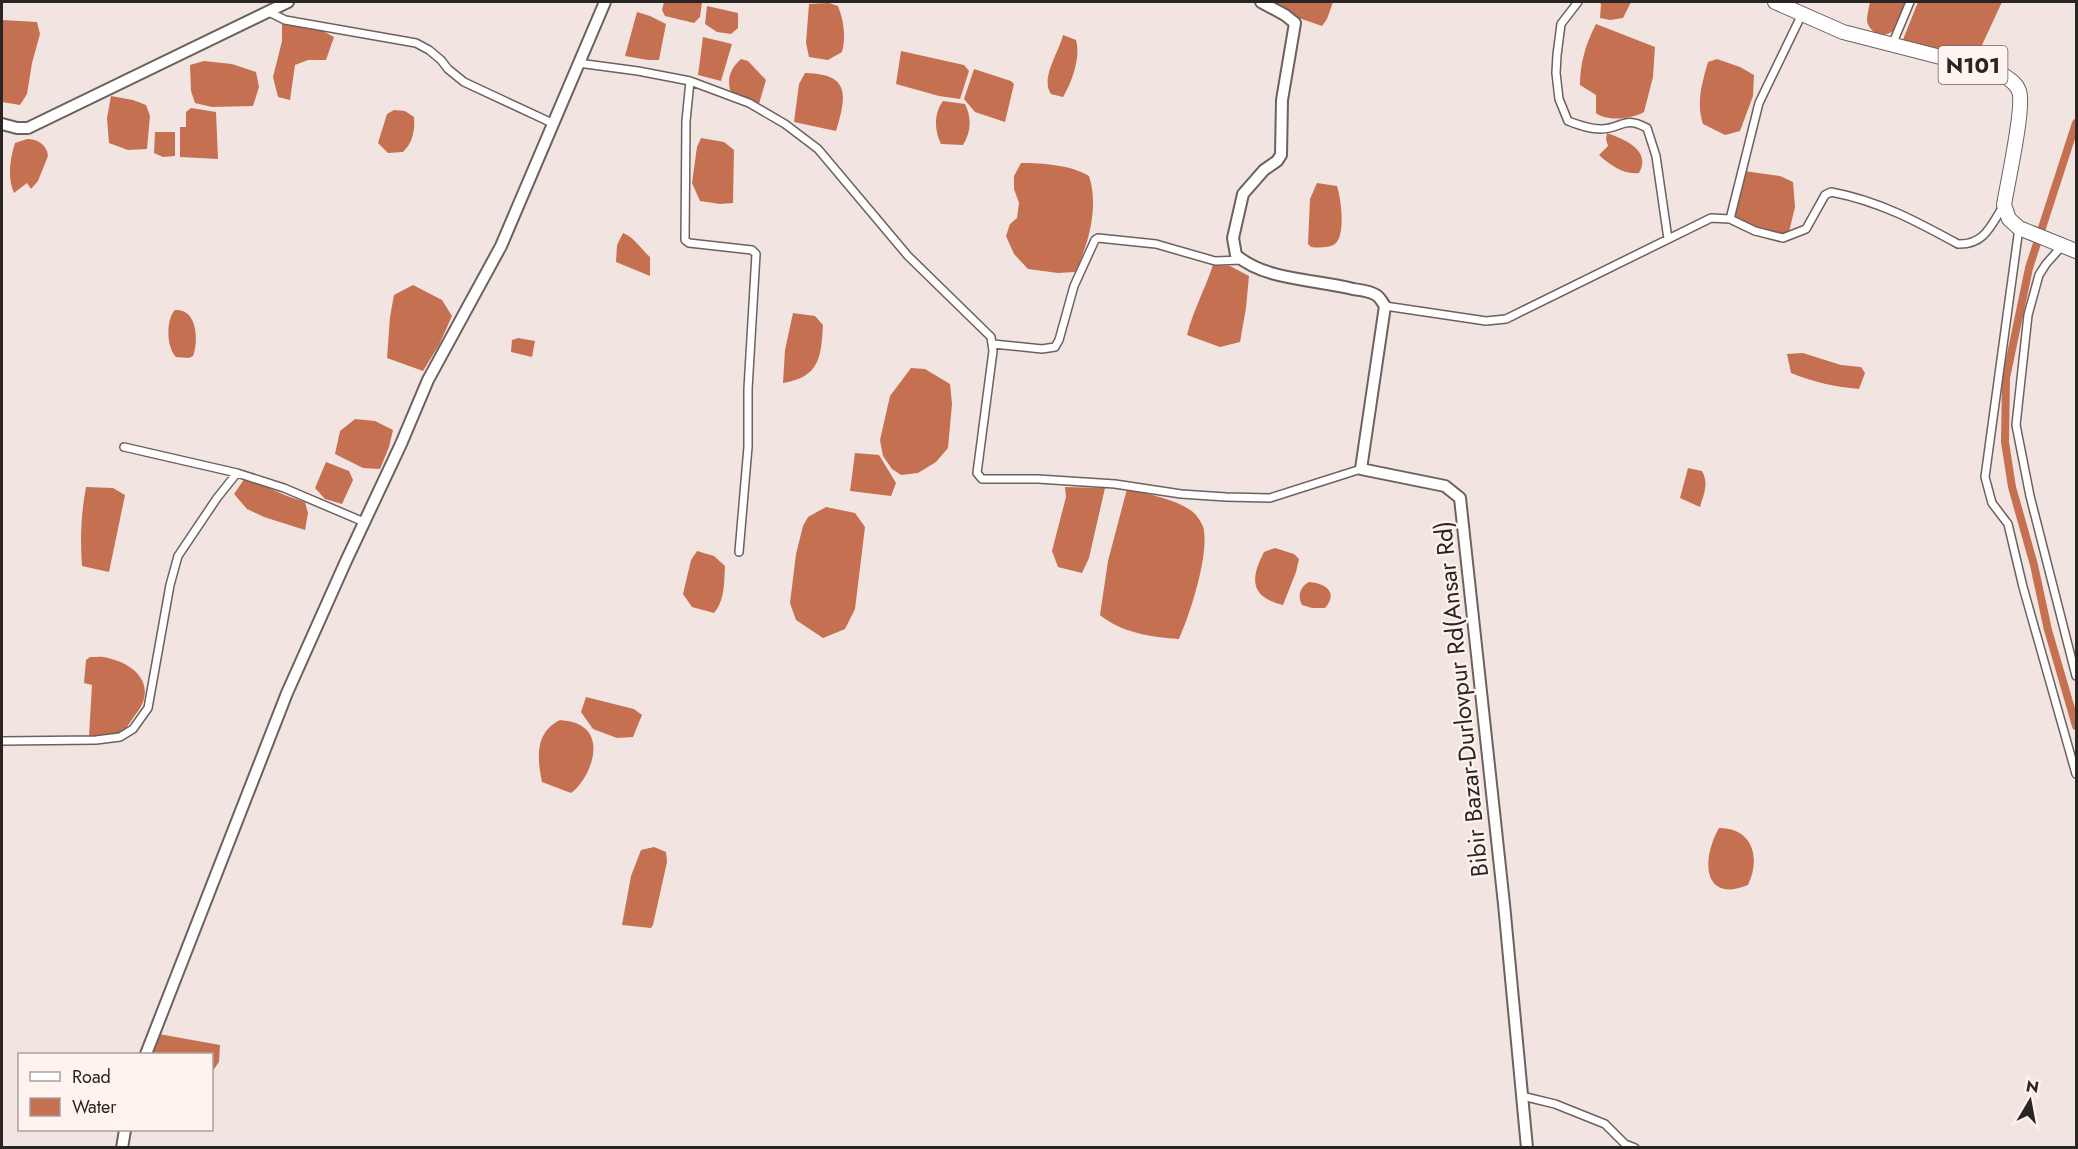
<svg xmlns="http://www.w3.org/2000/svg" width="2078" height="1149" viewBox="0 0 2078 1149" font-family="Jost,sans-serif">
	<style>
		.water { fill: #c57051 }
		.lines { fill: none; stroke-linecap: round; stroke-linejoin: round }
		.canal { stroke: #c57051; stroke-width: 8 }
		.street-casing { stroke: #6c615d; stroke-width: 10 }
		.secondary-casing { stroke: #6c615d; stroke-width: 14 }
		.highway-casing { stroke: #6c615d; stroke-width: 16 }
		.street { stroke: #fff; stroke-width: 7 }
		.secondary { stroke: #fff; stroke-width: 10 }
		.highway { stroke: #fff; stroke-width: 14 }
		.labels { text-anchor: middle; dominant-baseline: central; stroke-width: 4.5; stroke-linejoin: round; paint-order: stroke }
		.shield { fill: #fef3ef; stroke: #696360; stroke-width: 1.5 }
		.shield-label { font-size: 22px; font-weight: bold; fill: #292523 }
		.street-label { font-size: 24px; fill: #292523; stroke: #fef3ef }
	</style>
	<rect width="100%" height="100%" fill="#f2e5e1"/>
	<path class="water" d="M664,2h35l3,1 -2,14 -6,6 -29,-7 -3,-6z
		M1268,2h65l-6,17 -5,7 -23,-8z
		M1599,2h32l-8,16 -13,2 -10,-2 1,-14z
		M1870,2h36c-3,7 -5,20 -10,26 -10,12 -26,7 -29,-7 0,-6 2,-14 3,-19z
		M1918,2h84l-26,56 -74,-16z
		M829,3l9,3c6,15 8,31 4,46l-14,8 -19,-3 -3,-14 3,-39z
		M707,6l31,7v15l-7,6 -14,-2 -12,-8z
		M637,12l13,4 16,8 -7,36h-11l-23,-4z
		M2,20l35,2 3,12 -8,29 -5,31 -7,11 -18,-3z
		M282,22l37,7 15,8 -8,23h-18l-13,5 -5,35 -12,-3 -5,-20 9,-36z
		M1596,24l59,23 -2,30 -9,35c-12,7 -37,10 -48,1v-18l-16,-10c0,-22 6,-42 16,-61z
		M1063,35l13,5c5,17 -4,42 -13,57l-12,-3c-11,-15 8,-42 12,-59z
		M703,37l29,7 -11,37 -23,-6z
		M901,51l63,14 5,6 -9,28 -21,-3 -43,-12z
		M741,59l7,2 18,19 -7,24 -20,-7 -9,-7c-3,-13 1,-22 11,-31z
		M1717,59l23,8 14,8 -1,21 -13,35 -15,4 -22,-11c-7,-21 -1,-41 5,-62z
		M204,61l28,3 24,8 3,15 -6,19 -41,1 -17,-4 -4,-12 -1,-26z
		M974,69l37,12 3,3 -9,38 -30,-10 -11,-13z
		M805,73c45,1 42,21 31,58l-42,-9 5,-38z
		M111,96l22,4 13,5 4,11 -3,33 -19,1 -19,-7 -2,-25z
		M943,101l22,3c7,14 6,28 -2,41l-22,-1c-7,-14 -7,-31 2,-43z
		M191,108l25,4 2,47 -38,-2v-30h6v-15z
		M394,110l11,1 9,6c1,14 -1,25 -11,35l-15,1 -10,-10 9,-29z
		M155,132h20v24l-12,1 -9,-4z
		M1607,133c17,6 45,17 32,40 -15,2 -29,-8 -40,-18l9,-9 -2,-7z
		M701,138l23,4 10,8 -1,53 -13,1 -20,-3 -8,-18 5,-36z
		M27,139c11,0 20,6 21,17l-10,25 -7,8 -4,-6 -13,10c-7,-16 -4,-34 1,-50z
		M1021,163c22,0 50,2 68,13 10,30 0,68 -14,96l-17,1 -30,-4 -14,-15 -8,-18 4,-12 7,-6 2,-15 -5,-14v-13z
		M1744,171l36,5 13,6 2,25 -6,25c-18,7 -39,-5 -55,-15z
		M1317,183l20,3c4,12 9,49 -2,58 -6,4 -17,4 -24,3l-3,-3 2,-45z
		M623,233c11,4 18,16 27,24v19l-34,-14 1,-17z
		M1213,265l17,1 19,10 -3,32 -6,34 -20,5 -33,-12c6,-24 18,-46 26,-70z
		M413,285l29,15 10,16 -13,29 -16,26 -36,-13 3,-41 4,-22z
		M175,310c22,-2 24,30 18,46l-4,2 -13,-1c-10,-10 -10,-38 -1,-47z
		M793,313l22,3 8,9c-2,32 -3,52 -40,58l2,-33z
		M518,338l17,3 -3,16 -21,-5 1,-12z
		M1803,353l38,12 20,2 4,6 -6,16c-23,-2 -46,-7 -68,-16l-4,-19z
		M911,368l14,1 25,15 2,20 -4,44 -12,14 -18,11 -17,2 -9,-6 -9,-13 -3,-16 10,-44z
		M355,419l20,2 18,9 -4,17 -9,22 -17,-1 -28,-14 5,-23z
		M855,453l24,2 17,28 -5,13 -41,-5z
		M326,462l23,9 4,9 -11,24 -17,-5 -10,-11z
		M1688,468l14,3c7,12 2,23 -2,36l-20,-9z
		M245,478l42,18 18,6 3,11 -3,17 -41,-13 -17,-8 -13,-15z
		M86,487l27,1 12,7 -16,77 -27,-6c-2,-27 -1,-52 4,-79z
		M1065,487l40,1 -16,70 -7,15 -24,-6 -6,-16 14,-54z
		M1127,489c18,4 57,12 69,26 3,4 8,11 8,16 4,28 -14,83 -25,108 -28,-2 -57,-6 -79,-24l8,-54z
		M826,507l29,6 10,14 -10,82 -10,20 -22,9 -27,-18 -6,-17 6,-49 7,-28 5,-9z
		M1275,548l19,6 5,5 -3,13 -13,33c-33,-8 -33,-26 -19,-53z
		M697,551l17,5 11,10c-1,17 0,34 -11,47l-22,-6 -9,-13 8,-34z
		M1309,582c16,1 30,10 16,26h-13l-10,-3c-5,-9 -2,-18 7,-23z
		M90,657c6,0 13,-1 18,1 30,7 49,29 28,56 -5,6 -8,14 -15,18 -9,4 -22,4 -32,4l3,-51 -8,-2 2,-23z
		M586,697l48,12 8,6 -9,22 -16,1 -24,-9 -12,-17z
		M560,720c8,1 17,2 23,7 22,15 5,54 -12,66l-29,-11c-5,-24 -7,-50 18,-62z
		M1719,828c34,0 42,30 29,57 -47,19 -46,-28 -29,-57z
		M654,847l12,5 1,10 -14,63 -2,3 -29,-3 9,-49 10,-26z
		M159,1034l61,11 -1,17 -7,10v-18h-58l2,-18z"/>
	<g class="lines">
		<path class="canal" d="M2076,123l-47,145 -23,110 -1,64 7,45 22,78 14,65 28,96"/>
		<defs>
			<path id="street" d="M1578,2l-17,22 -4,31 -1,18 3,26 9,22c11,4 21,8 33,8 21,0 22,-14 46,-1l9,28 12,83
				M269,12l16,8 131,23 13,7 12,10 7,9 16,13 88,41
				M1892,45l18,-43
				M578,63l60,8 52,10 59,22 36,21 33,25 90,107 83,81 2,14 -16,122 5,6h56l77,5 66,10 45,3 44,1 91,-29
				M690,81l-4,40 -1,119 4,3 63,7 4,4 -8,135v58l-9,105
				M1730,219l25,12 28,7 23,-9 19,-34 6,-3c48,9 85,29 127,52 27,1 33,-19 46,-39
				M2019,228l-34,249 7,26 16,21 15,63 53,187
				M2062,246l-16,18 -7,11 -11,40 -12,110 14,71 46,180
				M1385,306l101,15 20,-2 205,-101 19,1 29,-116 43,-89
				M993,344l49,5 13,-2 4,-7 15,-54 21,-46 3,-2 58,6 59,17 27,-1
				M124,447l113,26
				M2,741l94,-1 24,-3 13,-8 15,-21 22,-123 8,-29 39,-58 20,-25 47,15 80,34
				M1522,1096l33,8 50,20 20,20 10,4"/>
			<path id="secondary" d="M1261,2l24,13 10,8 -13,77 -1,55 -4,6 -13,9 -21,24 -10,44 3,17c30,26 80,24 117,34 7,1 17,2 23,6 4,2 6,7 9,11l-24,163 84,17 15,12 44,406 23,244
				M2,124l15,4h11l260,-126
				M146,1054l141,-361 59,-132 55,-117 27,-64 73,-134 104,-244
				M122,1148l3,-18"/>
			<path id="highway" d="M1775,2l68,30 156,40c7,5 17,10 20,19 6,15 -12,94 -15,114l5,14 10,9 57,23"/>
		</defs>
		<use href="#street" class="street-casing"/>
		<use href="#secondary" class="secondary-casing"/>
		<use href="#highway" class="highway-casing"/>
		<use href="#street" class="street"/>
		<use href="#secondary" class="secondary"/>
		<use href="#highway" class="highway"/>
	</g>
	<g class="labels">
		<rect class="shield" x="1938.5" y="46" width="69" height="38" rx="4.5"/>
		<g class="shield-label">
			<text x="1973" y="65">N101</text>
		</g>
		<g class="street-label">
			<text transform="translate(1461 699) rotate(-96)">Bibir Bazar-Durlovpur Rd(Ansar Rd)</text>
		</g>
	</g>
	<rect width="2078" height="1149" fill="none" stroke="#292523" stroke-width="6"/>
	<rect x="18" y="1053" width="195" height="78" fill="#fef3ef" stroke="#a9a19d" stroke-width="1.5"/>
	<rect x="30" y="1072" width="30" height="9" fill="#ffffff" stroke="#a9a19d" stroke-width="1.5"/>
	<text x="72" y="1083" font-size="18" fill="#292523">Road</text>
	<rect x="30" y="1098" width="30" height="18" fill="#c57051" stroke="#a9a19d" stroke-width="1.5"/>
	<text x="72" y="1113" font-size="18" fill="#292523">Water</text>
	<g transform="translate(2030 1101) rotate(10)" stroke="#fef3ef" stroke-width="4.5" paint-order="stroke">
	<path d="M0-4.5L10 22L0 15L-10 22Z" fill="#292523"/>
	<text y="-9" font-size="16" font-weight="bold" text-anchor="middle" fill="#292523">N</text>
	</g>
</svg>
